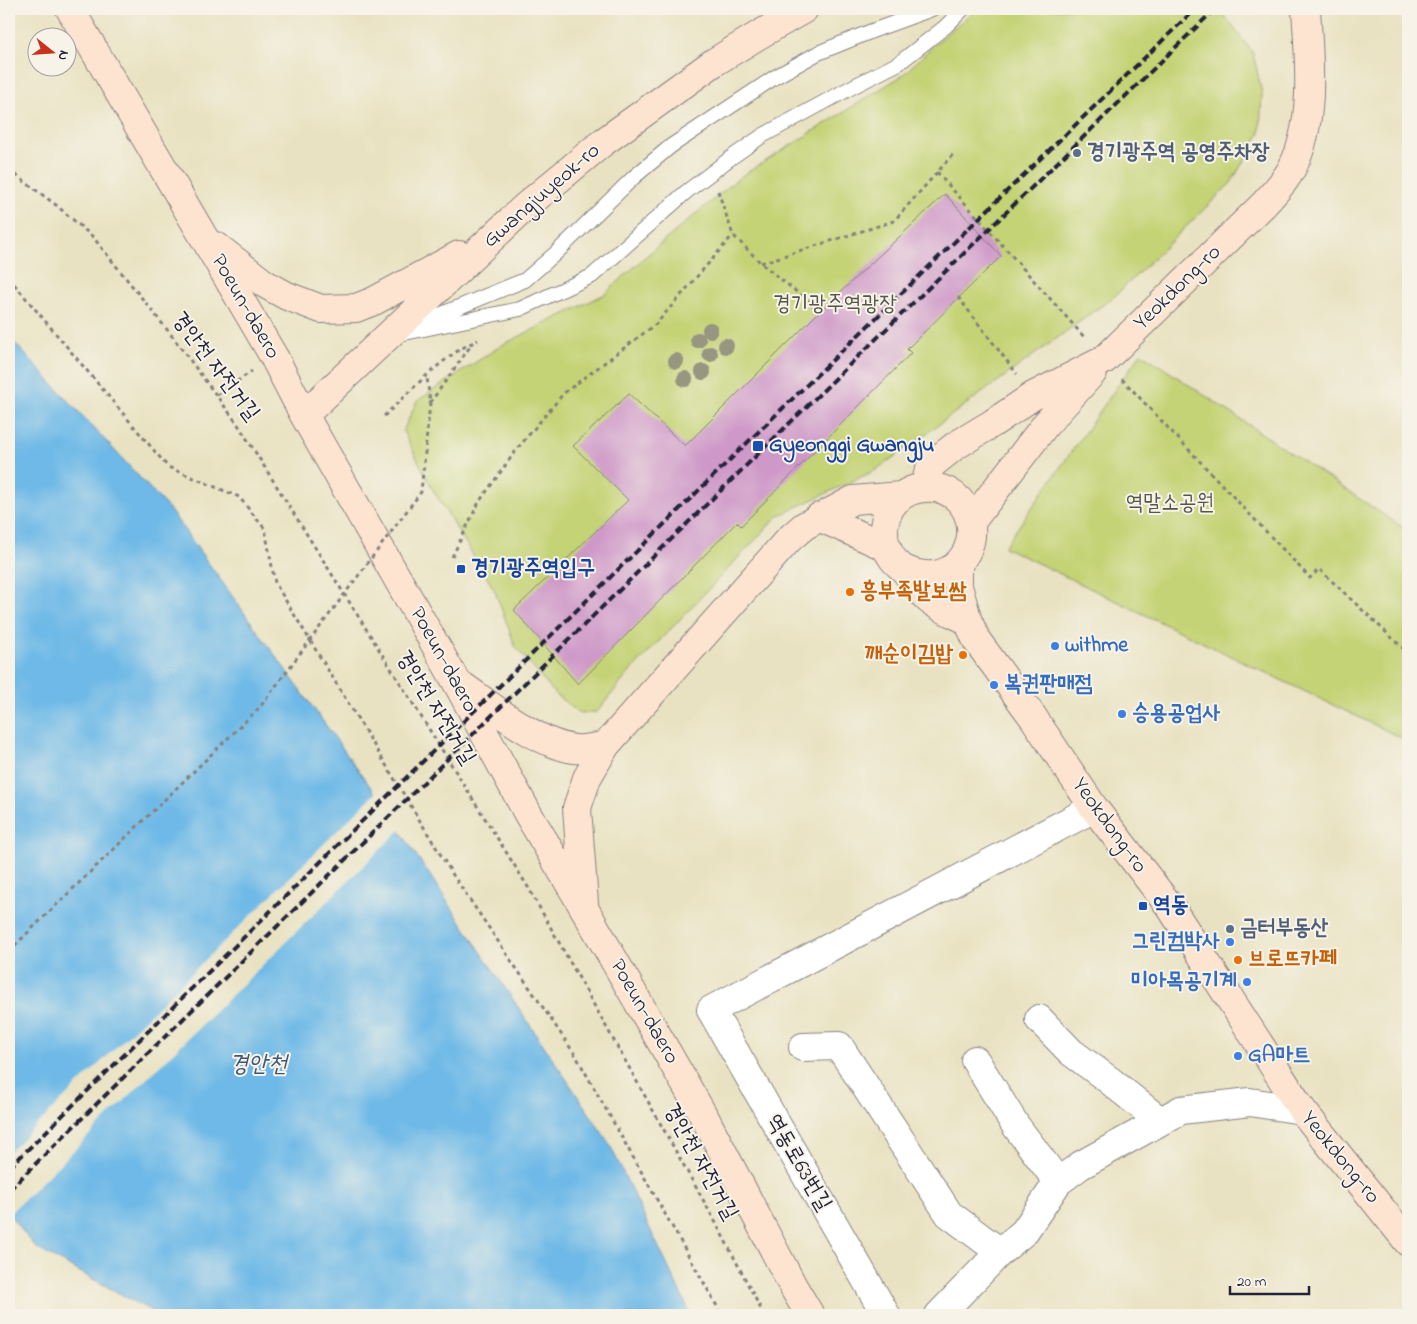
<svg xmlns="http://www.w3.org/2000/svg" width="1417" height="1324" viewBox="0 0 1417 1324" font-family="'Indie Flower','Poor Story',sans-serif">
	<style>
		.green { fill: #c4d375; stroke: #737a58 }
		.water { fill: #6eb9e7; stroke: #486e91 }
		.pier { fill: #e9e2c2 }
		.building { fill: #ce98c8 }
		.lines { fill: none; stroke-linecap: round; stroke-linejoin: round }
		.lane-casing { stroke: #86827e; stroke-width: 16 }
		.street-casing { stroke: #86827e; stroke-width: 30 }
		.secondary-casing { stroke: #86827e; stroke-width: 30 }
		.path { stroke: #86827e; stroke-width: 3; stroke-dasharray: 4 4; stroke-linecap: butt }
		.lane { stroke: #fff; stroke-width: 14 }
		.street { stroke: #fff; stroke-width: 28 }
		.secondary { stroke: #fde4d0; stroke-width: 28 }
		.rail { stroke: #22223b; stroke-width: 4; stroke-dasharray: 8 4; stroke-linecap: butt }
		.path-bridge { stroke: #86827e; stroke-width: 3; stroke-dasharray: 4 4; stroke-linecap: butt }
		.tree { fill: #969681 }
		.service-dot { fill: #5c6f8a; stroke: #f7f3e8; stroke-width: 2 }
		.transit-dot { fill: #1a4fb4; stroke: #f7f3e8; stroke-width: 2 }
		.food-dot { fill: #e8710a; stroke: #f7f3e8; stroke-width: 2 }
		.shop-dot { fill: #3f7fe0; stroke: #f7f3e8; stroke-width: 2 }
		.labels { text-anchor: middle; dominant-baseline: central; stroke-width: 4; stroke-linejoin: round; paint-order: stroke }
		.service-label { font-size: 22px; font-weight: bold; fill: #4e5e75; stroke: #f7f3e8; text-anchor: start }
		.street-label { font-size: 22px; fill: #22223b; stroke: #f7f3e8 }
		.park-label { font-size: 22px; fill: #53574c; stroke: #f7f3e8 }
		.transit-label { font-size: 22px; font-weight: bold; fill: #164399; stroke: #f7f3e8; text-anchor: start }
		.food-label { font-size: 22px; font-weight: bold; fill: #c56008; stroke: #f7f3e8; text-anchor: start }
		.shop-label { font-size: 22px; font-weight: bold; fill: #366cbe; stroke: #f7f3e8; text-anchor: start }
		.water-label { font-size: 24px; font-style: italic; fill: #3d5777; stroke: #f7f3e8 }
	</style>
	<rect width="100%" height="100%" fill="#f7f3e8"/>
	<filter id="ink" filterUnits="userSpaceOnUse"><feTurbulence type="fractalNoise" baseFrequency=".02" numOctaves="2"/><feDisplacementMap in="SourceGraphic" scale="10" xChannelSelector="R" yChannelSelector="G"/><feConvolveMatrix kernelMatrix="1 2 1 2 8 2 1 2 1" color-interpolation-filters="sRGB"/></filter>
	<filter id="wash" filterUnits="userSpaceOnUse"><feTurbulence type="fractalNoise" baseFrequency=".0096" numOctaves="4" result="noise"/><feDisplacementMap in="SourceGraphic" scale="20" xChannelSelector="R" yChannelSelector="G"/><feGaussianBlur stdDeviation="1.12" result="paint"/><feColorMatrix in="noise" values="0 0 0 0 0 0 0 0 0 0 0 0 0 0 0 0 0 1.4 0 .05"/><feComposite in="paint" operator="in"/></filter>
	<g filter="url(#wash)">
		<rect width="100%" height="100%" fill="#e9e2c2"/>
		<path class="green" d="M976,9h240l8,6 29,38 9,40 -2,40 -29,50 -116,113 -239,174 -98,46 -150,158 -31,38 -18,1 -24,-19 -40,-48 -20,-55 -62,-101 -30,-59 14,-30 85,-56 103,-51 41,-38 94,-79 163,-102 32,-31z
			M1141,353l267,178v210l-404,-194z"/>
		<path class="water" d="M9,337l160,172 203,280 237,354 82,172h-532l-123,-67 -27,-34z"/>
		<path class="pier" d="M377,792l25,36 -393,386v-62z"/>
		<g id="blocks">
			<path class="building" d="M945,194l56,62 -94,93 4,4 -170,173 -4,-4 -159,162 -64,-74 114,-110 -55,-54 56,-52 56,52 135,-135z"/>
		</g>
	</g>
	<g filter="url(#ink)">
		<use href="#blocks" fill-opacity="0" stroke="#86827e" stroke-width="1"/>
		<g class="lines">
			<defs>
				<path id="lane" d="M420,323l105,-43 31,-27 78,-76 37,-31 104,-69 43,-24 54,-22 60,-22
					M395,335l125,-26 72,-33 94,-84 46,-35 30,-21 92,-50 45,-23 46,-36 18,-18"/>
				<path id="street" d="M1039,1019l32,33 38,28 51,41
					M803,1047l36,-1 110,168 51,38
					M975,1060l41,66 42,56
					M886,1315l-175,-305 383,-202
					M939,1315l61,-63 24,-20 34,-50 23,-17 100,-55 69,-8 52,8"/>
				<path id="secondary" d="M70,9l204,348 30,58 153,268 71,131 56,94 122,212 88,168 16,27
					M216,246l49,38 22,12 34,13 35,-1 18,-7 85,-46
					M304,415l222,-209 76,-63 111,-80 44,-27 47,-27
					M924,487l7,-22 24,-19 38,-23 40,-27 71,-36 160,-156c10,-11 21,-22 28,-36 24,-45 17,-110 14,-159
					M819,517l67,30
					M971,522l75,-98 47,-52
					M958,563v23l10,35 9,20 56,76 61,91 77,100 131,202 106,132
					M904,569c4,2 9,4 14,5 44,10 70,-42 41,-74 -6,-6 -15,-11 -23,-12 -13,-1 -23,0 -33,7 -21,13 -25,44 -10,64 4,5 9,8 13,13 7,9 14,19 22,27 10,8 29,16 40,22
					M461,685c31,21 77,60 114,64 10,1 21,-2 31,-4
					M584,904l-7,-96 10,-30 19,-33 182,-205 16,-14 49,-26 48,-4"/>
			</defs>
			<use href="#lane" class="lane-casing"/>
			<use href="#street" class="street-casing"/>
			<use href="#secondary" class="secondary-casing"/>
			<path class="path" d="M9,170l47,35 37,32 76,95 68,91 291,464 188,336 48,92
				M937,172l149,167
				M718,191l15,44 28,28 59,48
				M761,263l133,-42 61,-69
				M9,278l159,189 71,30 26,32 10,54 178,292 123,181 146,259
				M958,297l59,77
				M1122,379l188,199 9,-9 89,84
				M217,395l35,-24
				M430,403l42,-59
				M384,416c27,-25 59,-61 94,-76
				M452,557l27,-55 38,-53 47,-56 92,-69 77,-89
				M9,1309l4,6"/>
			<use href="#lane" class="lane"/>
			<use href="#street" class="street"/>
			<use href="#secondary" class="secondary"/>
			<path class="rail" d="M9,1168l742,-729 444,-430
				M9,1190l752,-739 454,-442"/>
			<path class="path-bridge" d="M9,951l251,-244 161,-215 9,-89 -3,-26"/>
		</g>
		<g class="tree">
			<circle cx="710" cy="330" r="8"/>
			<circle cx="698" cy="340" r="8"/>
			<circle cx="726" cy="346" r="8"/>
			<circle cx="710" cy="354" r="8"/>
			<circle cx="676" cy="361" r="8"/>
			<circle cx="703" cy="372" r="8"/>
			<circle cx="685" cy="379" r="8"/>
		</g>
	</g>
	<g class="service-dot">
		<circle cx="1077" cy="153" r="5"/>
		<circle cx="1230" cy="929" r="5"/>
	</g>
	<g class="transit-dot">
		<rect x="752" y="440" width="12" height="12" rx="2.5"/>
		<rect x="456" y="564" width="10" height="10" rx="2.5"/>
		<rect x="1138" y="901" width="10" height="10" rx="2.5"/>
	</g>
	<g class="food-dot">
		<circle cx="850" cy="592" r="5"/>
		<circle cx="963" cy="655" r="5"/>
		<circle cx="1238" cy="960" r="5"/>
	</g>
	<g class="shop-dot">
		<circle cx="1055" cy="646" r="5"/>
		<circle cx="994" cy="685" r="5"/>
		<circle cx="1122" cy="714" r="5"/>
		<circle cx="1230" cy="942" r="5"/>
		<circle cx="1247" cy="982" r="5"/>
		<circle cx="1238" cy="1056" r="5"/>
	</g>
	<g class="labels">
		<g class="service-label">
			<text x="1087" y="153">경기광주역 공영주차장</text>
			<text x="1240" y="929">금터부동산</text>
		</g>
		<g class="street-label">
			<text transform="translate(542 196) rotate(-41)">Gwangjuyeok-ro</text>
			<text transform="translate(1178 288) rotate(-44)">Yeokdong-ro</text>
			<text transform="translate(245 307) rotate(60)">Poeun-daero</text>
			<text transform="translate(215 367) rotate(53)">경안천 자전거길</text>
			<text transform="translate(443 660) rotate(61)">Poeun-daero</text>
			<text transform="translate(435 708) rotate(58)">경안천 자전거길</text>
			<text transform="translate(1109 826) rotate(54)">Yeokdong-ro</text>
			<text transform="translate(644 1012) rotate(60)">Poeun-daero</text>
			<text transform="translate(1340 1158) rotate(51)">Yeokdong-ro</text>
			<text transform="translate(700 1162) rotate(61)">경안천 자전거길</text>
			<text transform="translate(798 1163) rotate(60)">역동로63번길</text>
		</g>
		<g class="park-label">
			<text x="835" y="305">경기광주역광장</text>
			<text x="1170" y="504">역말소공원</text>
		</g>
		<g class="transit-label">
			<text x="769" y="446">Gyeonggi Gwangju</text>
			<text x="471" y="569">경기광주역입구</text>
			<text x="1153" y="906">역동</text>
		</g>
		<g class="food-label">
			<text x="860" y="592">흥부족발보쌈</text>
			<text x="953" y="655" text-anchor="end">깨순이김밥</text>
			<text x="1248" y="960">브로뜨카페</text>
		</g>
		<g class="shop-label">
			<text x="1065" y="646">withme</text>
			<text x="1004" y="685">복권판매점</text>
			<text x="1132" y="714">승용공업사</text>
			<text x="1220" y="942" text-anchor="end">그린컴박사</text>
			<text x="1237" y="982" text-anchor="end">미아목공기계</text>
			<text x="1248" y="1056">GA마트</text>
		</g>
		<g class="water-label">
			<text x="258" y="1065">경안천</text>
		</g>
	</g>
	<rect width="1417" height="1324" fill="none" stroke="#f7f3e8" stroke-width="30"/>
	<g transform="translate(52 52) rotate(107)"><circle r="24" fill="#f7f3e8" stroke="#a29fa3"/>
	<path d="M0-4L9 19L0 12L-9 19Z" fill="#c8321e"/>
	<text y="-8" font-size="14" font-weight="bold" text-anchor="middle" fill="#22223b">N</text>
	</g>
	<path d="M1230 1286v8h79v-8" fill="none" stroke="#22223b" stroke-width="2.5"/>
	<text x="1237" y="1286" font-size="15" fill="#22223b" stroke="#f7f3e8" stroke-width="4" paint-order="stroke">20 m</text>
</svg>
